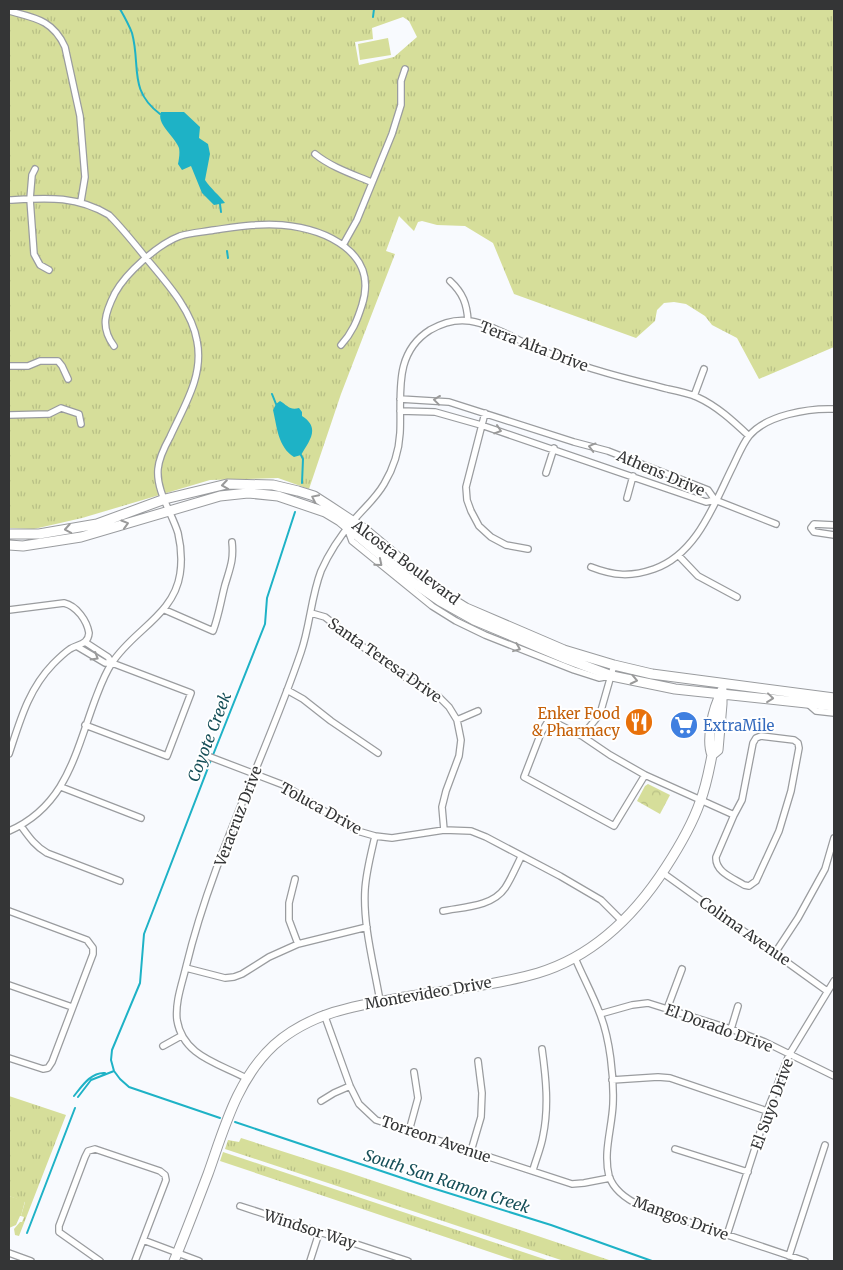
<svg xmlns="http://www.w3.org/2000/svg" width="843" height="1270" viewBox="0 0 843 1270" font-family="Merriweather,serif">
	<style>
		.grass { fill: url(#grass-tufts); fill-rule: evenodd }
		.forest { fill: url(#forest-crowns) }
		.pitch { fill: #d6de9a }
		.water { fill: #1eb2c6 }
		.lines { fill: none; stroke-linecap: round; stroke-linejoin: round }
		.stream { stroke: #1eb2c6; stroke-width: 2 }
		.street-casing { stroke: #9a9c9f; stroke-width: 8 }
		.secondary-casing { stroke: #9a9c9f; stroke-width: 11 }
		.street { stroke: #fff; stroke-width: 5.5 }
		.secondary { stroke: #fff; stroke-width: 9 }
		.oneway { stroke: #9a9a9a }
		.labels { text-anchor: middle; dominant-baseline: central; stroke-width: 4; stroke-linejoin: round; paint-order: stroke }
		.street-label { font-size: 15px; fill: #343536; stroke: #fff }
		.food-label { font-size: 15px; fill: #c56008; stroke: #fff; text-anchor: end }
		.shop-label { font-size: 15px; fill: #366cbe; stroke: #fff; text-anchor: start }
		.water-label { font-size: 16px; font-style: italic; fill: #164f58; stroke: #fff }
	</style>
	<defs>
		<pattern id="grass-tufts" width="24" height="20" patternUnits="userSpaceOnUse" patternTransform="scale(1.25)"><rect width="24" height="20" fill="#d6de9a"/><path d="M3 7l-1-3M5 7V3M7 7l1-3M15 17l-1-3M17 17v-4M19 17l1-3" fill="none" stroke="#b8bf85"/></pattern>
		<pattern id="forest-crowns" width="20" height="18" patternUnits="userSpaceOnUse" patternTransform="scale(1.25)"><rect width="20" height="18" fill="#d6de9a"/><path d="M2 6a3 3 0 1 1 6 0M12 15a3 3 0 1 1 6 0" fill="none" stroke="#b8bf85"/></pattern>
	</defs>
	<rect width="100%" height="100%" fill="#f8fafe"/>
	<path class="grass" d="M9,9h825v338l-75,32 -22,-41 -25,-13 -7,-9 -19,-12 -12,-2 -10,1 -7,7 -2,11 -19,17 -122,-44 -21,-51 -28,-17 -28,-1 -15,-4 -4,1 -4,9 -15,-15 -13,35 9,3 -54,140 -32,95 -31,-11 -68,2 -128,38 -48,11 -25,-1zM403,17l6,4 8,16 -23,20 -35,8 -4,-23 18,-3 -1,-11z
		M9,1096l57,19 -47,121 -4,-1 -1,-6 6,-7h2l2,-5 -3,-1 4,-14 -16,-6z
		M241,1138l106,34 265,89h-48l-339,-112 3,-9 11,2z
		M223,1152l327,109h-33l-297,-100z"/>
	<path class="forest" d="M648,784l22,11 -10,19 -23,-13 8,-15z"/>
	<path class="pitch" d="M388,38l3,17 -31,5 -2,-16z
		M9,1196l16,5 -4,15h-1l-4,9 -7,3z"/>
	<path class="water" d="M161,112h23l16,15 -1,11 9,6 2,10 -5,26c6,9 14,15 20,23l-11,2 -12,-12 -11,-27 -9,4 -4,-6c1,-5 2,-11 1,-16 -4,-12 -23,-24 -18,-36z
		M280,401c7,4 10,10 19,7l3,4v4c19,12 7,25 -1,39l-7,2c-16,-10 -17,-30 -21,-47l3,-6z"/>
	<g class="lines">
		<path class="stream" d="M120,9c4,7 9,16 12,24 9,33 -4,57 28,81
			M373,17l1,-8
			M220,204l1,8
			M227,251l1,7
			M272,394l4,10
			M301,455l2,4 -1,24
			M213,755l52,-131 2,-26 28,-86
			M211,760l-67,174 -4,49 -28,67 -1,10 3,11 6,8 9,8 91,31
			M74,1096c8,-10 17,-24 31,-23
			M78,1097l13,-17 23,-9
			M235,1122l194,65 122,38 101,36
			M27,1233l48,-125"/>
		<defs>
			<path id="street" d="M9,11c26,7 44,9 56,36l15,69 5,61 -4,24
				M315,154c16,13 37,20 56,28
				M35,169l-3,6 -2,24 4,55 6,11 9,5
				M9,200c37,-2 66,-5 100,15 13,13 25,28 37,43 19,23 46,52 51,83 7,35 -13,65 -27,96 -5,9 -11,21 -12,32 -2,22 14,44 20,64 3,13 4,28 2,41 -6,41 -48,57 -68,89 -8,12 -12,24 -17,37 -20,54 -29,106 -86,131
				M343,245l14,-25 35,-86 9,-29v-24l4,-12
				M450,281c13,12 17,23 18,40
				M114,346c-14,-19 -9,-33 1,-53 11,-20 43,-49 65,-57 10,-3 23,-4 34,-6 22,-3 45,-7 68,-5 43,4 97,27 80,80 -5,16 -10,28 -21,40
				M9,366h19l12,-5h18l4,5 6,13
				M694,396l10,-27
				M400,399l49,3 125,40 34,9 100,39 7,10
				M400,411l35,1 46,13 225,77 9,-2
				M485,413l-19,74 1,13 4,11 8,15 12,11 15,8 22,4
				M9,415l40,-1 12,-6 18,6 2,10
				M546,473l8,-25
				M627,498l6,-22
				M715,500l61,24
				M834,525l-20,-1 -3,4 3,4 20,3
				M348,530l4,11 80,65 24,15 29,14 89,35 25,8 11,-2
				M679,556l19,20 39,21
				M591,567c23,9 40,10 63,2 43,-15 60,-65 79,-103 5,-10 9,-21 16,-30 17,-21 60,-28 85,-27
				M9,610l55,-7c13,3 23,18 25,30 -1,12 -11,11 -19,16 -6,4 -12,10 -17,15 -25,26 -33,57 -44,90
				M165,610l48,21c6,-16 8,-31 12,-46 5,-17 9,-25 7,-43
				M311,613l14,4 51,40 29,20 34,20 10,10 8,13 4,20 -2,16 -13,35 -4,16 2,23
				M85,642l23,15 4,6
				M78,647l27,16h7l79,30 -24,63 -82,-31
				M287,690l16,9 28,22 47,32
				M808,704l8,7 18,2
				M457,720l21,-9
				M582,736l18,-22 14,-49
				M205,755l81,31 43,28 32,18 14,4 17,2 52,-8 27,1 15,6 74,39 41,24 22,22
				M645,775l-31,51 -90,-49 17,-44 6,-10h9l26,13 28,19 35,20 89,40 8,-15 11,-57 3,-5 5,-2 33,4 4,3 1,5 -8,43 -12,40 -23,50 -7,5 -5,-1c-11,-7 -29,-13 -28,-28l18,-42
				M61,787l80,31
				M21,826c8,11 14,20 26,27l73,28
				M375,836c-4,18 -9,36 -10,54 -2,36 9,75 15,111
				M663,873l164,118
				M295,879l-6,24v17l9,24
				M9,911l78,29 6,8v6l-41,108 -4,6 -5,1 -34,-11
				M443,911c20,-4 49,-4 62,-23 6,-9 11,-21 16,-31
				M775,953l23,-35 27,-49 9,-31
				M575,958c8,19 18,37 25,56 10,25 14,63 13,90 -1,24 -10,48 -4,72 5,15 19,24 32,30l164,55
				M186,968l39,10 9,-1 8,-3 27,-17 29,-13 69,-17
				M9,985l63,22
				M667,1009l15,-40
				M324,1014l26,72 9,18 17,16 196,64 12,-1 26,-5
				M600,1014l32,-9 16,-2 83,26 34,13 69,34
				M731,1029l7,-23
				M163,1046l18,-10
				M246,1078c-28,-15 -63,-22 -69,-58 -2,-18 5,-36 9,-53 26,-109 79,-209 115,-315 9,-26 10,-55 20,-81 8,-18 20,-36 32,-50 11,-13 23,-23 31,-37 9,-15 15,-33 16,-51 2,-37 -8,-79 30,-103 12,-7 27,-11 40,-9 18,3 34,12 51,20 21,10 43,19 66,26 27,9 54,15 81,22 10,2 20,4 29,8 20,9 36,24 52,39
				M612,1080l46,-3 12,1 97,33
				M321,1101l13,-8 16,-7
				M409,1131l9,-33 -4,-26
				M675,1149l73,23
				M471,1151l10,-34 1,-24 -4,-32
				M533,1170c3,-11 8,-22 10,-34 6,-29 3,-58 -1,-87
				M240,1206l168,55
				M727,1235l40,-124 22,-56 45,-74
				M143,1240l56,21
				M9,1253l22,8
				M789,1256l36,-111
				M100,1261l-41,-29v-6l26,-69 3,-6 7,-2 65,22 5,4 1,5 -31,81
				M310,1261l9,-28"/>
			<path id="secondary" d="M9,534h30l58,-10 68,-25 62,-15 46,1 25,6 16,5 14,9 35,23 74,62 29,18 98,42 50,15 38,9 182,24
				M9,545l14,1 58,-9 139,-41 28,-3 30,3 47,16 15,9 74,62 26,18 34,19 93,39 45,17 63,13 159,17
				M712,755c-6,-15 1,-47 9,-61
				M174,1261c12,-29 23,-58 34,-87 16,-45 29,-95 66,-129 37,-33 84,-40 131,-48 43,-7 92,-12 133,-24 56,-17 97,-58 128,-106 13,-20 26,-42 34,-65 6,-15 9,-31 12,-47l6,-5 4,-46v-14"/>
		</defs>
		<use href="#street" class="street-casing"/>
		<use href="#secondary" class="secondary-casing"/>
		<use href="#street" class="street"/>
		<use href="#secondary" class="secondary"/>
	</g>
	<defs><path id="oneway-chevron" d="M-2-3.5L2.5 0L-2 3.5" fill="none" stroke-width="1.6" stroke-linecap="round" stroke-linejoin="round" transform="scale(1.25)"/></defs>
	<g class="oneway">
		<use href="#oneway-chevron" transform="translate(437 400) rotate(-173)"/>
		<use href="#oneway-chevron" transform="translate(498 430) rotate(18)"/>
		<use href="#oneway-chevron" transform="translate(592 447) rotate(-165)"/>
		<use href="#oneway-chevron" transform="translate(225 485) rotate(172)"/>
		<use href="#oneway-chevron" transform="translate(315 498) rotate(-154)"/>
		<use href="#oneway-chevron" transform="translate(125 524) rotate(-17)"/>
		<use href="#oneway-chevron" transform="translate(68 529) rotate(170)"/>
		<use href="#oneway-chevron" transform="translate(379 563) rotate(40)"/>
		<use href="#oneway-chevron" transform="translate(517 648) rotate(22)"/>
		<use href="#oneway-chevron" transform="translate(95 657) rotate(31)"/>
		<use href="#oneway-chevron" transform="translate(634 680) rotate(12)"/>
		<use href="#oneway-chevron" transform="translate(770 698) rotate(6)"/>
	</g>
	<defs>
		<symbol id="restaurant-disc" viewBox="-11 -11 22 22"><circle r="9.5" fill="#e8710a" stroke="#fff"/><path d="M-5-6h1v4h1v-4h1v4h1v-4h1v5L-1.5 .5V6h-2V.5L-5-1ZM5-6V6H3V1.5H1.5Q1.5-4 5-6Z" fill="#fff"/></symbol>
		<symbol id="supermarket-disc" viewBox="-11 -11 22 22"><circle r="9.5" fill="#3f7fe0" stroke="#fff"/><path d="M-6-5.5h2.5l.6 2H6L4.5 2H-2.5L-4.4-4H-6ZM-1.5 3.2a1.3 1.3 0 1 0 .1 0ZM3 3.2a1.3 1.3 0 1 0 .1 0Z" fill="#fff"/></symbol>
	</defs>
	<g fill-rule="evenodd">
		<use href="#restaurant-disc" x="623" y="706" width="32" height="32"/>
		<use href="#supermarket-disc" x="668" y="709" width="32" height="32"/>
	</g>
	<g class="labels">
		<g class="street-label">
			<text transform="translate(534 346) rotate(21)">Terra Alta Drive</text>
			<text transform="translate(661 473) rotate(23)">Athens Drive</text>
			<text transform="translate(406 562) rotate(37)">Alcosta Boulevard</text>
			<text transform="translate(385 660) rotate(35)">Santa Teresa Drive</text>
			<text transform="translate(321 808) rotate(29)">Toluca Drive</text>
			<text transform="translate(238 816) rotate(-69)">Veracruz Drive</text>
			<text transform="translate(745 931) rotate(35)">Colima Avenue</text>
			<text transform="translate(428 993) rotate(-10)">Montevideo Drive</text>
			<text transform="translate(719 1028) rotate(20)">El Dorado Drive</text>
			<text transform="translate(772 1104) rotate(-70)">El Suyo Drive</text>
			<text transform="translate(436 1139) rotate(19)">Torreon Avenue</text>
			<text transform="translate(681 1218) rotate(20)">Mangos Drive</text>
			<text transform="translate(310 1229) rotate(18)">Windsor Way</text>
		</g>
		<g class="food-label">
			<text x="620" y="713">Enker Food<tspan x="620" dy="17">&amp; Pharmacy</tspan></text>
		</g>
		<g class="shop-label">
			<text x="703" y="725">ExtraMile</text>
		</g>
		<g class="water-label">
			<text transform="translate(209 737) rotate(-69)">Coyote Creek</text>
			<text transform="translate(447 1181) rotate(18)">South San Ramon Creek</text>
		</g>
	</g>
	<rect width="843" height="1270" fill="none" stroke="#343536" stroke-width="20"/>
</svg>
